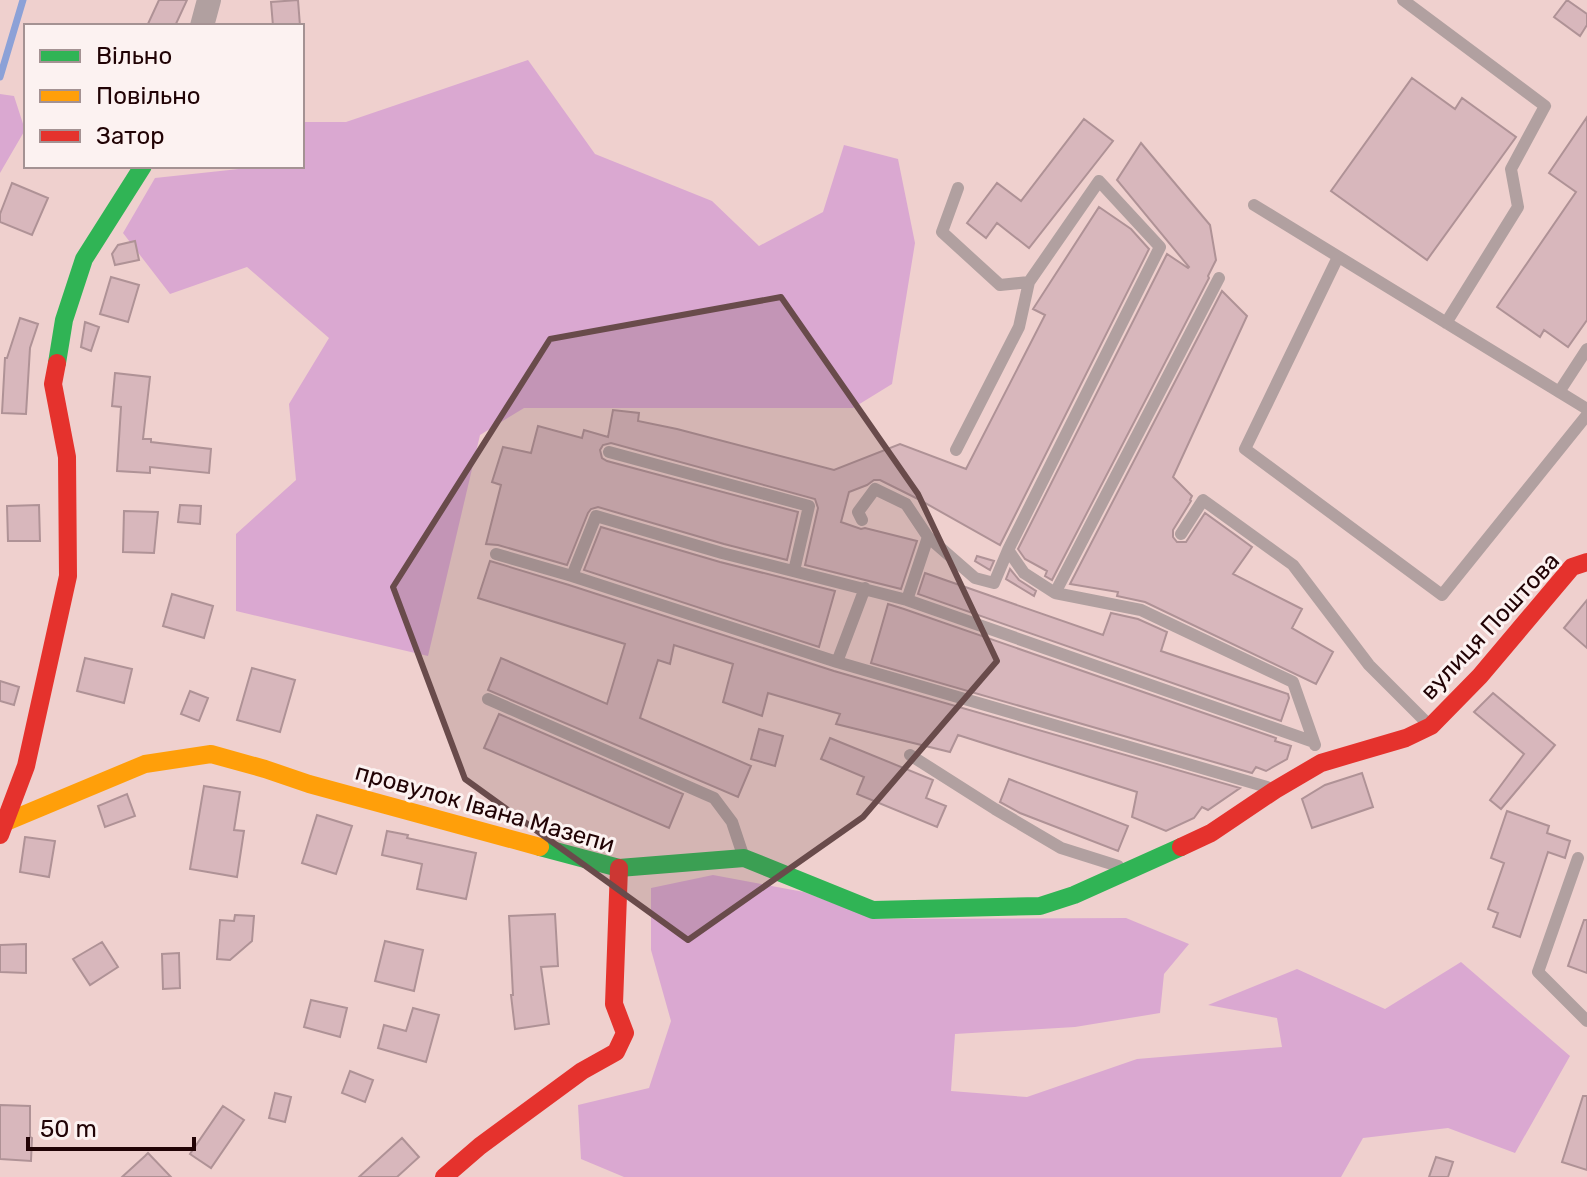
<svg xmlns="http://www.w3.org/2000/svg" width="1587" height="1177" viewBox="0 0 1587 1177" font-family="Rubik,sans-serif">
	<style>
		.forest { fill: #daa8d1 }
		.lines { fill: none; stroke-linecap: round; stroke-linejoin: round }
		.stream { stroke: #8ca1d7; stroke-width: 7 }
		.building { fill: #d8b7bc; stroke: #af9296; stroke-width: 2 }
		.lane { stroke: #b1a0a0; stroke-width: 12 }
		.street { stroke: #b1a0a0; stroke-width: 24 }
		.fast { stroke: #30b455; stroke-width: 18 }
		.slow { stroke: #ff9f0a; stroke-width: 18 }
		.jam { stroke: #e5322d; stroke-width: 18 }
		.marked { fill: #694b4b; fill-opacity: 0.2; stroke: #694b4b; stroke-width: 6; stroke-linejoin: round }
		.labels { text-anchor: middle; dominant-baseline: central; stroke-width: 6; stroke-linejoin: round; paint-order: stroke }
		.street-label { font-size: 24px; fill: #210305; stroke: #fcf2f1 }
	</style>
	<rect width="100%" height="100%" fill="#efd0ce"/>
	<path class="forest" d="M528,60l67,94 117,47 47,45 64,-34 21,-67 54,14 17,84 -23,141 -39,24h-329l-44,27 -52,221 -192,-45v-77l60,-54 -7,-76 40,-66 -82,-71 -77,27 -47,-61 32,-55 93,-10v-2h54v-44h44z
		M0,94l14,2 11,34 -25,43z
		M713,875l91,17 71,27 251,-1 63,26 -25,30 -4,39 -85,14 -120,7 -4,57 76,6 110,-38 145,-12 -5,-29 -69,-13 89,-36 88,40 76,-47 109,94 -55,97 -67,-25 -85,10 -22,39h-717l-43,-18 -3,-54 71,-17 22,-67 -20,-71v-62z"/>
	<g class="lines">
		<path class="stream" d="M0,77l23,-77"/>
	</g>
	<path class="building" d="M159,0h28l-12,26h-28z
		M298,0l2,26h-27l-2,-24z
		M1567,0l20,14v11l-7,11 -26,-19z
		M1412,78l43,31 7,-11 54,39 -89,123 -96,-69z
		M1587,117v203l-19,27 -24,-17 -4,7 -43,-30 79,-115 -27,-19z
		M1084,119l29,22 -84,107 -32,-25 -11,15 -19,-15 30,-40 24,18z
		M1141,143l69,82 6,35 -8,16 1,2 -157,302 -7,-4 2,-5 -22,-12 -7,-10 149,-295 21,14 1,-1 -72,-87z
		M12,183l36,15 -16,37 -32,-13v-8z
		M1099,207l32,22 18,20 -149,296 -82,-46 -38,-19h-6l-7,5 -18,7 -8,30 20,7 4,-1 52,13 -16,48 -96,-24 13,-57 -3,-9 -204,-56 -8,2 -3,5 2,8 5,3 191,51 -11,48 -63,-16 -126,-37 -7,2 -3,4 -21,52 -69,-20 -12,-1 15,-59 -9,-3 11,-35 28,6 7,-27 44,12 2,-8 24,7 5,-27 26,3 -1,8 39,8 157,41 66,-26 66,25 79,-154 -12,-6z
		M135,241l4,19 -24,5 -3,-11 6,-9z
		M111,277l28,8 -11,37 -28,-8z
		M1222,291l25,25 -74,161 19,19 -2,4 1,1 -18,29v7l4,5h9l19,-29 47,34 -19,27 69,35 -10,19 41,24 -17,32 -171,-82 -28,-6 1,-4 -48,-8z
		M20,318l18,6 -8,24 -4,66 -24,-1 3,-55h2z
		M85,322l14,5 -8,24 -10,-4z
		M115,373l35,4 -7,62h8v3l60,7 -2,24 -59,-6v6l-33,-2 4,-64 -9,-1z
		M39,505l1,36h-32l-1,-35z
		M180,505l21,1 -1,18 -22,-2z
		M124,511l34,1 -4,41 -31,-1z
		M601,527l119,35 115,29 -16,56 -235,-77z
		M977,556l17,5 -4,9 -15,-9z
		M490,561l79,24 265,86 406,117 -32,22 -6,-3 -8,11 -28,13 -34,-14 5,-25 -179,-57 -8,17 -114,-28 4,-10 -72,-21 -6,23 -39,-14 10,-38 -59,-19 -4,19 -12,-4 -18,58 111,48 -13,31 -250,-107 13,-32 106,46 18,-60 -147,-46z
		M1010,569l9,11 17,11 -2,5 -28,-17z
		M925,573l178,62 8,-22 27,6 29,13 -6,19 127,43 1,4 -8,23 -363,-127z
		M172,594l41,12 -9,32 -41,-12z
		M1587,600v48l-23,-20z
		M888,604l16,5 372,129 -1,3 16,5 -4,13 -21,12 -10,-4 -4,6 -381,-110z
		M85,658l47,11 -8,34 -47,-12z
		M252,668l43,12 -15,52 -43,-12z
		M0,681l19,6 -5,18 -14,-4z
		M190,691l18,7 -9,23 -18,-7z
		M1493,693l62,52 -54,64 -11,-9 34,-46 -50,-42z
		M499,714l184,80 -14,34 -185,-80z
		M759,729l24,7 -8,30 -24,-7z
		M830,738l103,42 -7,18 20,8 -9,21 -80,-33 7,-17 -43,-18z
		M1362,773l11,34 -61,21 -10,-29 23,-14z
		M1009,779l119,47 -10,25 -98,-38 -20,-11z
		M204,786l36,6 -6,38 10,1 -7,46 -47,-8z
		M127,794l8,22 -30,11 -7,-21z
		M1507,811l42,15 -2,7 23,8 -5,17 -17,-6 -28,85 -27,-10 5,-14 -10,-4 16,-46 -13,-5z
		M317,815l35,11 -16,48 -34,-11z
		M387,831l21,4 -1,3 69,15 -10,46 -49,-10 5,-25 -40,-9z
		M25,837l30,4 -6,36 -29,-5z
		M555,914l3,52 -17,1 8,57 -34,5 -4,-34h2l-4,-79z
		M235,915l19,1 -2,25 -22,19 -13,-1 3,-39 14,1z
		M1584,920h3v53l-19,-7z
		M385,941l38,9 -9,41 -39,-10z
		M102,942l16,25 -28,18 -17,-26z
		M26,944v29l-26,-1v-27z
		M179,953l1,35 -17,1 -1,-35z
		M311,1000l36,8 -7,29 -36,-10z
		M413,1008l26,7 -13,47 -48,-14 6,-23 22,6z
		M350,1071l23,9 -8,22 -23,-9z
		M275,1093l16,4 -6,25 -16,-4z
		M1583,1096h4v74l-25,-8z
		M0,1105l30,1v31l2,1 -1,23 -31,-2z
		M223,1106l21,14 -33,48 -21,-14z
		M402,1138l17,19 -22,20h-38z
		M148,1153l23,24h-49l23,-21z
		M1436,1157l17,5 -5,15h-19z"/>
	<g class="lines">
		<path class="lane" d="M1403,0l142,106 -34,63 7,38 -72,116
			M958,188l-16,44 58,53 29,-3
			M1254,205l333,204
			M1338,257l-93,192 197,146 145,-180
			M1219,278l-164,315 86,17 152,72 22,63
			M1559,392l28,-43
			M956,450l63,-123 10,-45 70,-101 61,66 -152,303 16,23 31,20
			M609,452l200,54 -15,65
			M862,520l-4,-8 17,-23 31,15 22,33 -21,63
			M1181,534l22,-34 90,65 76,100 59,59
			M928,537l47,41 19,5 14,-33
			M496,554l76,22 265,86 430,125
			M572,576l24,-60 126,37 185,47 407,142
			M837,662l28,-74
			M488,699l226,99 18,24 11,33
			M910,755l85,54 66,39 57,18
			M1578,858l-40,114 49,49"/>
		<path class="street" d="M202,26l7,-26"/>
		<path class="fast" d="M57,363l7,-43 20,-61 59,-93
			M540,847l79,21 125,-10 129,52 167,-4 34,-11 107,-48"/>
		<path class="slow" d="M6,822l139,-58 66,-10 54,15 44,15 231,63"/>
		<path class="jam" d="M0,835l26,-69 42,-190 -1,-119 -14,-73 4,-21
			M1181,847l30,-14 64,-43 46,-27 85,-25 25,-12 49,-50 92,-109 15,-5
			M444,1177l36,-31 102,-75 34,-19 9,-19 -11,-29 5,-136"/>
	</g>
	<path class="marked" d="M781,297l137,197 79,167 -134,156 -175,123 -223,-161 -72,-192 157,-248z"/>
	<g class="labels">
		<g class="street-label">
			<text transform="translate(1490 626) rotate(-47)">вулиця Поштова</text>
			<text transform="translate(485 808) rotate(16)">провулок Івана Мазепи</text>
		</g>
	</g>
	<rect x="24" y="24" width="280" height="144" fill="#fcf2f1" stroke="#a49293" stroke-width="2"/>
	<rect x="40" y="50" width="40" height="12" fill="#30b455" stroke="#a49293" stroke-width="2"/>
	<text x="96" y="64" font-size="24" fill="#210305">Вільно</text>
	<rect x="40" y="90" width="40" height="12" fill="#ff9f0a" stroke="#a49293" stroke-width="2"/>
	<text x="96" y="104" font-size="24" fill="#210305">Повільно</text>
	<rect x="40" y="130" width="40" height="12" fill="#e5322d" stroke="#a49293" stroke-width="2"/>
	<text x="96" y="144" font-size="24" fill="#210305">Затор</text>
	<path d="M28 1137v12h166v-12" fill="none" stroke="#210305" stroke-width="4"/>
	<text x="40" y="1137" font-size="24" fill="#210305" stroke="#fcf2f1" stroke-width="6" paint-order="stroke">50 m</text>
</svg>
